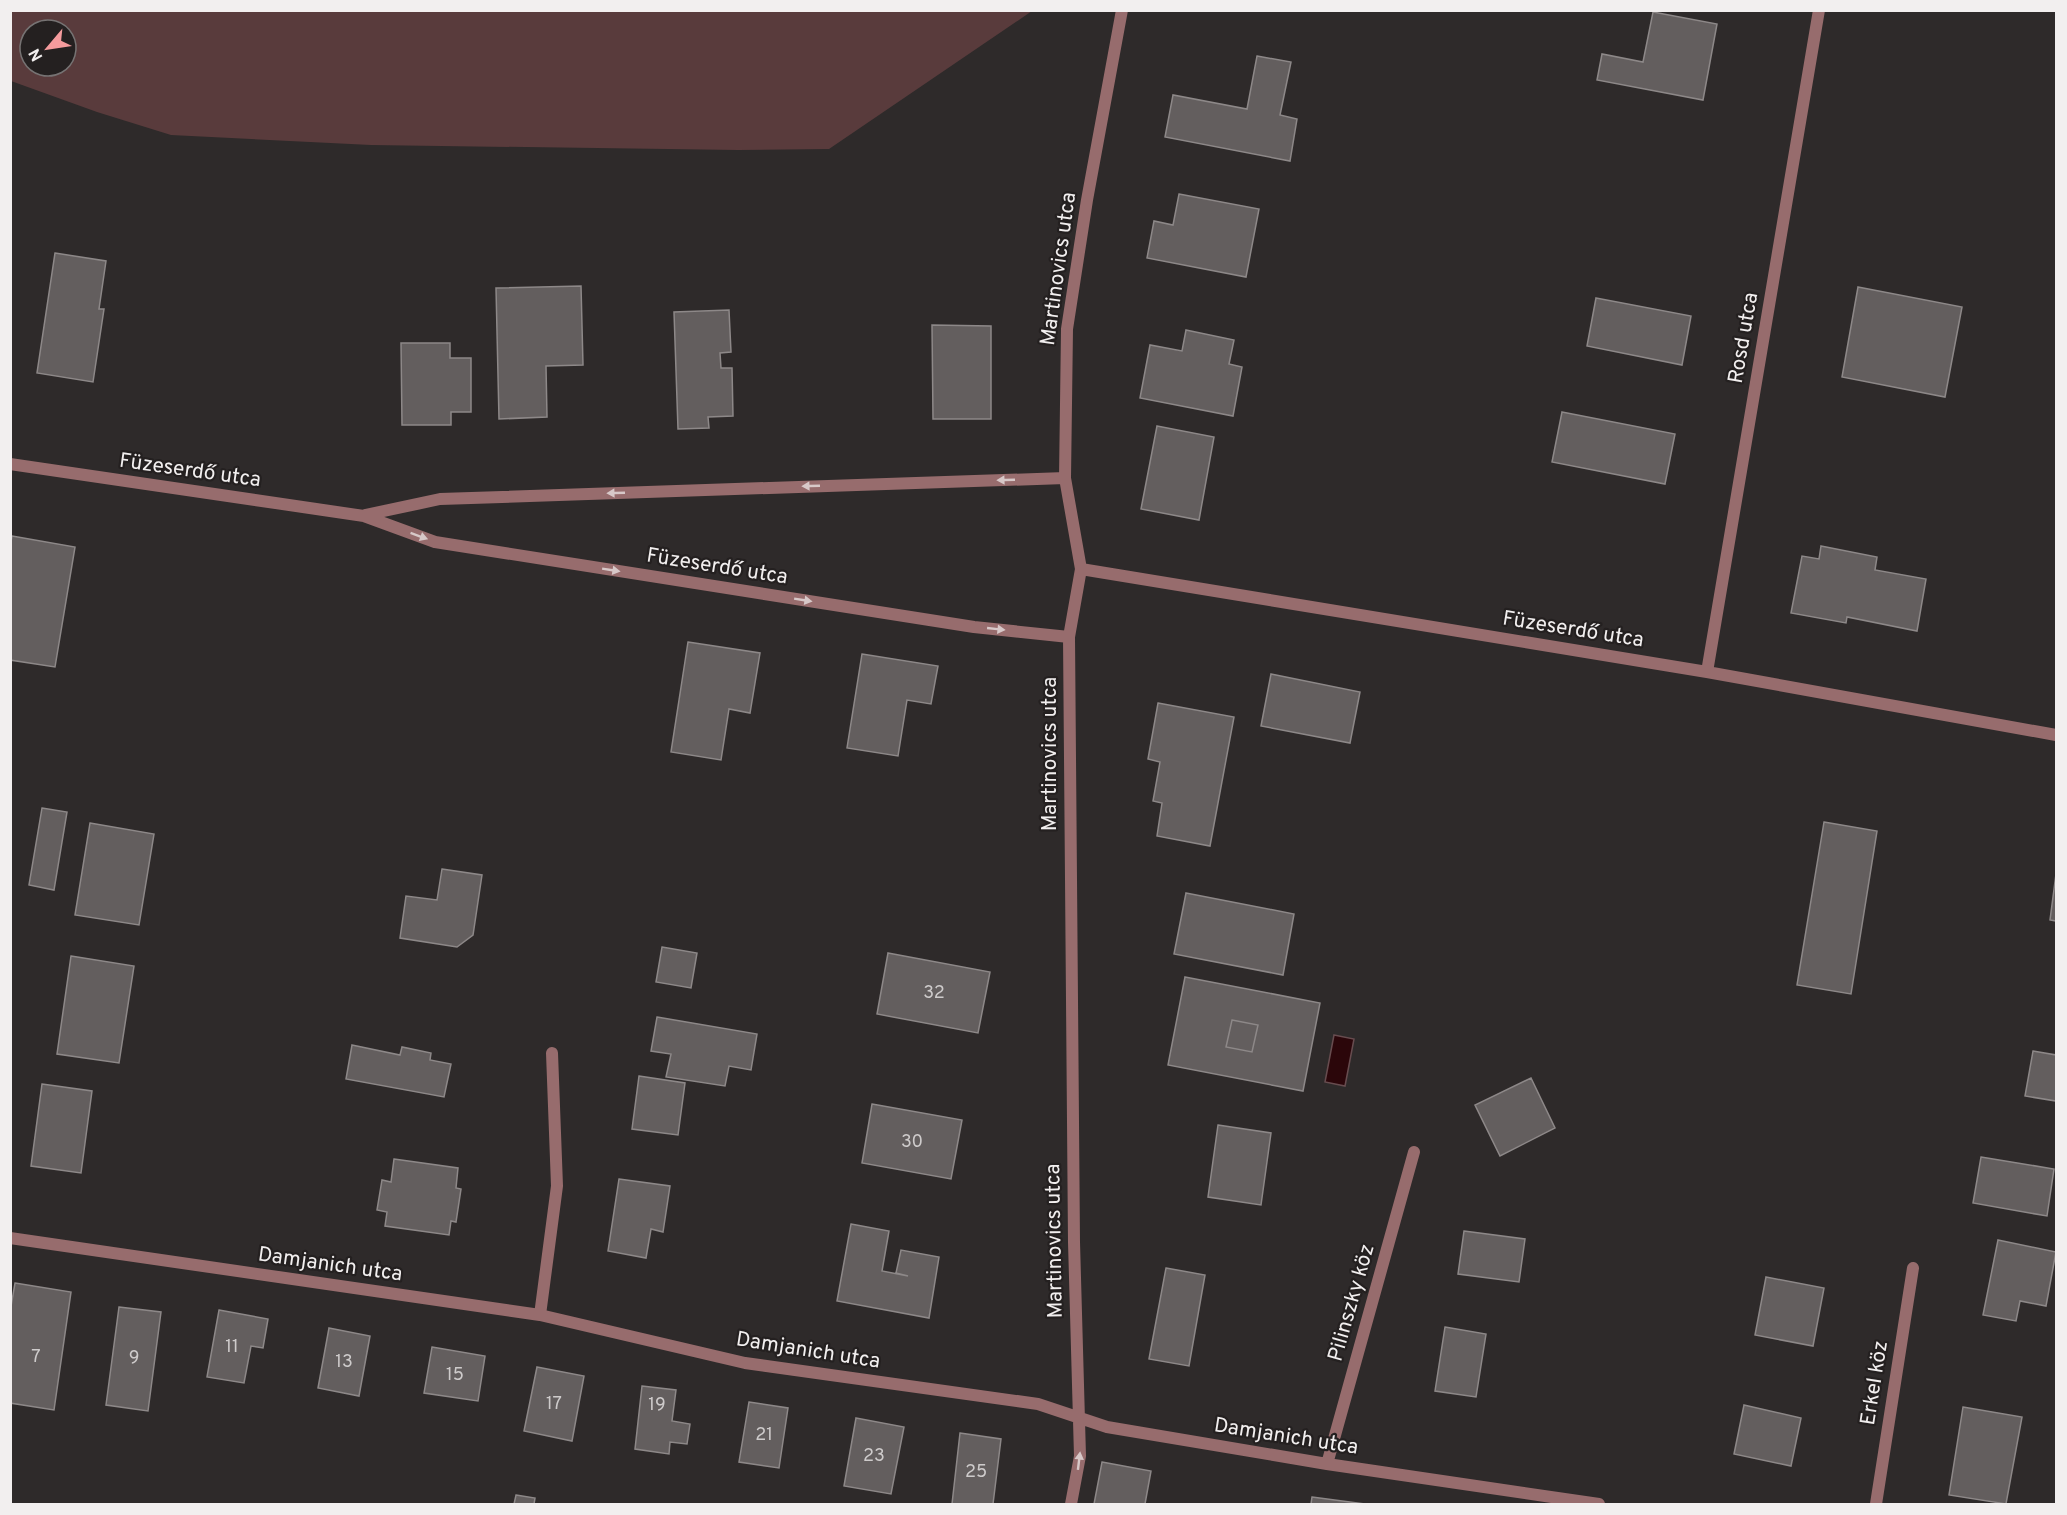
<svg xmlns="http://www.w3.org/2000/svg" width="2067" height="1515" viewBox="0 0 2067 1515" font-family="Overpass,sans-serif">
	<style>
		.green { fill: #593b3c; fill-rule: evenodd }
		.water { fill: #2b060a; stroke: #674c4f; stroke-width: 1.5 }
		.building { fill: #635e5e; stroke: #8d8888; stroke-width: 1.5; fill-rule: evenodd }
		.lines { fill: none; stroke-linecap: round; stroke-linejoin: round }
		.street { stroke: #976c6d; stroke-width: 12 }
		.oneway { fill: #d7c8c8 }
		.labels { text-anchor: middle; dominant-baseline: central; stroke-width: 4.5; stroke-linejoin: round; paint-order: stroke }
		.number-label { font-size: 18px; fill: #cecbcb }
		.street-label { font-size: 21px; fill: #f2efef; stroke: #242020 }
	</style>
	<rect width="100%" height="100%" fill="#2e2a2a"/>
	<path class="green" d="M11,10h1021v1l-203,138 -91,1 -367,-5 -200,-10 -74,-23 -86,-31zM30,30h36v36h-36z"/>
	<path class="water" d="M1334,1035l20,4 -9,47 -20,-4z"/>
	<path class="building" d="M1653,12l64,12 -14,76 -106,-20 5,-26 41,8z
		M1257,56l34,6 -11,53 17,4 -7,42 -125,-24 8,-42 74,14z
		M1179,194l80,15 -13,68 -99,-19 7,-37 19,4z
		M55,253l51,8 -7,48h5l-11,73 -56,-9z
		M581,286l2,79 -37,1 1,51 -48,2 -3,-131z
		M1858,287l104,20 -17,90 -103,-20z
		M1596,298l95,18 -9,49 -95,-19z
		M729,310l2,42 -11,1 1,15h11l1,48 -25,1 1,11 -31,1 -4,-117z
		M932,325l59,1v93h-58z
		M1186,330l48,10 -5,24 13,3 -9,49 -93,-18 10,-53 32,6z
		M401,343h49v15h21v54h-20v13h-49z
		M1562,412l113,22 -10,50 -113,-22z
		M1157,426l57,11 -15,83 -58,-11z
		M12,536l63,11 -20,120 -45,-7v-112z
		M1821,546l56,11 -2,13 51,9 -9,52 -70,-14 -1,6 -55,-10 11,-57 17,3z
		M688,642l72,11 -10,60 -21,-4 -8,51 -50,-8z
		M862,654l76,12 -7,38 -24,-4 -9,56 -51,-8z
		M1271,674l89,18 -10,51 -89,-17z
		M1158,703l76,14 -24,129 -53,-10 5,-33 -9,-2 7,-39 -12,-3z
		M42,808l25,4 -13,78 -25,-5z
		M1824,822l53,9 -26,163 -54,-9z
		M90,823l64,11 -15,91 -64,-10z
		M442,869l40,6 -9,60 -16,12 -57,-9 6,-42 31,4z
		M2056,874v47l-6,-1z
		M1186,893l108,21 -11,61 -109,-21z
		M662,947l35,6 -6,35 -35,-6z
		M888,953l102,19 -12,61 -101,-19z
		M71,956l63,10 -15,97 -62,-9z
		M1185,977l135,26 -17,88 -135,-26zM1232,1020l26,5 -6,27 -26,-5z
		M657,1017l100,17 -6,36 -22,-4 -4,20 -59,-9 5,-23 -20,-3z
		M1232,1020l26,5 -6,27 -26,-5z
		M352,1045l48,10 2,-8 29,6 -1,7 21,4 -7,33 -98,-18z
		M2033,1051l23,4v46l-31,-5z
		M639,1076l46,7 -7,52 -46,-6z
		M1531,1078l24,50 -55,28 -25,-51z
		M42,1084l50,7 -11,82 -50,-7z
		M872,1104l90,16 -11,59 -89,-16z
		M1218,1125l53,8 -10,72 -53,-8z
		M1981,1157l73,12 -7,47 -74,-13z
		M394,1159l64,9 -2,20 5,1 -5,33 -5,-1 -2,14 -64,-9 2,-14 -10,-2 5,-30 9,2z
		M619,1179l51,7 -7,46 -12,-3 -5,29 -38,-7z
		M851,1224l38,7 -7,40 26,5 -12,-3 5,-23 38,7 -10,61 -92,-17z
		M1464,1231l61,8 -6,43 -61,-8z
		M1998,1240l58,12 -10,54 -26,-5 -4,20 -33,-6z
		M1166,1268l39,7 -16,91 -40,-7z
		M1766,1277l58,11 -11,58 -58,-11z
		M15,1283l56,9 -17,118 -44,-7v-91z
		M119,1307l42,5 -13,99 -42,-6z
		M219,1310l49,9 -5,29 -12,-2 -7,37 -37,-6z
		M1445,1327l41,7 -10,63 -41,-6z
		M329,1328l41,8 -11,60 -41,-8z
		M432,1347l53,9 -7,45 -54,-8z
		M537,1367l47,9 -12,65 -48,-10z
		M642,1386l34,4 -4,31 18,3 -3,20 -17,-2 -1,12 -34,-5z
		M749,1402l39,6 -9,60 -40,-6z
		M1744,1405l57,13 -10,48 -57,-12z
		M1963,1407l59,10 -16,87 -57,-9z
		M856,1418l48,9 -13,67 -47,-8z
		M960,1433l41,6 -8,65h-41z
		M1102,1462l49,9 -6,33h-51z
		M516,1495l19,3 -1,6h-20z
		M1312,1497l53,7h-54z"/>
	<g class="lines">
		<path class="street" d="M10,464l354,52 71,26 539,85 95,10
			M365,515l75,-16 625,-21
			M1081,569l626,103 349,63
			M1707,672l112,-662
			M10,1238l530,77 205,48 293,41 69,23 220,37 272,40
			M540,1315l17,-129 -5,-133
			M1327,1464l87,-312
			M1071,1504l9,-48 -6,-214 -5,-605 12,-68 -16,-91 2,-149 20,-129 35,-190
			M1876,1504l37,-236"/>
	</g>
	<defs><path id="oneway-solid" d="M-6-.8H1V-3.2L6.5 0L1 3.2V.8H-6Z" transform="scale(1.5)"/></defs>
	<g class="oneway">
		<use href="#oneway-solid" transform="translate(1006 480) rotate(178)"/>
		<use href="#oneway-solid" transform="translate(811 486) rotate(178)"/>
		<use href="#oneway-solid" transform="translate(616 493) rotate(178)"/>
		<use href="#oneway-solid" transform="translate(419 536) rotate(20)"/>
		<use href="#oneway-solid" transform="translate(611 570) rotate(9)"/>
		<use href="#oneway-solid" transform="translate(803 600) rotate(9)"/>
		<use href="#oneway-solid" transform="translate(996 629) rotate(6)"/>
		<use href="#oneway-solid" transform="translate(1079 1461) rotate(-83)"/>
	</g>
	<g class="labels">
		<g class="number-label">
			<text x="934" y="993">32</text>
			<text x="912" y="1142">30</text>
			<text x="232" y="1347">11</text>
			<text x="36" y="1357">7</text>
			<text x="134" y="1358">9</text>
			<text x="344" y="1362">13</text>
			<text x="455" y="1375">15</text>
			<text x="554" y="1404">17</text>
			<text x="657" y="1405">19</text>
			<text x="764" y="1435">21</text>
			<text x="874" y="1456">23</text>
			<text x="976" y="1472">25</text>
		</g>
		<g class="street-label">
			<text transform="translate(1059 269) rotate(-82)">Martinovics utca</text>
			<text transform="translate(1744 338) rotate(-80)">Rosd utca</text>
			<text transform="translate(190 471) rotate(8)">Füzeserdő utca</text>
			<text transform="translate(717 567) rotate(9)">Füzeserdő utca</text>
			<text transform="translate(1573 630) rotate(9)">Füzeserdő utca</text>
			<text transform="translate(1050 754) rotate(-90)">Martinovics utca</text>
			<text transform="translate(1055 1241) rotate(-91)">Martinovics utca</text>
			<text transform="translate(330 1265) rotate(8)">Damjanich utca</text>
			<text transform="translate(1352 1303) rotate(-74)">Pilinszky köz</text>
			<text transform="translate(808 1351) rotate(9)">Damjanich utca</text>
			<text transform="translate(1875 1383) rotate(-81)">Erkel köz</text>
			<text transform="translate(1286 1437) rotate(9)">Damjanich utca</text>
		</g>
	</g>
	<rect width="2067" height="1515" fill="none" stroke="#f2efef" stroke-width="24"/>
	<g transform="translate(48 48) rotate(241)"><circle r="28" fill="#242020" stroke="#767373" stroke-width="1.5"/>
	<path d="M0-4.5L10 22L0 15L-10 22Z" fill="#f59b9d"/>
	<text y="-9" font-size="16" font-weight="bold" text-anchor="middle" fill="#f2efef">N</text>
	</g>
</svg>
